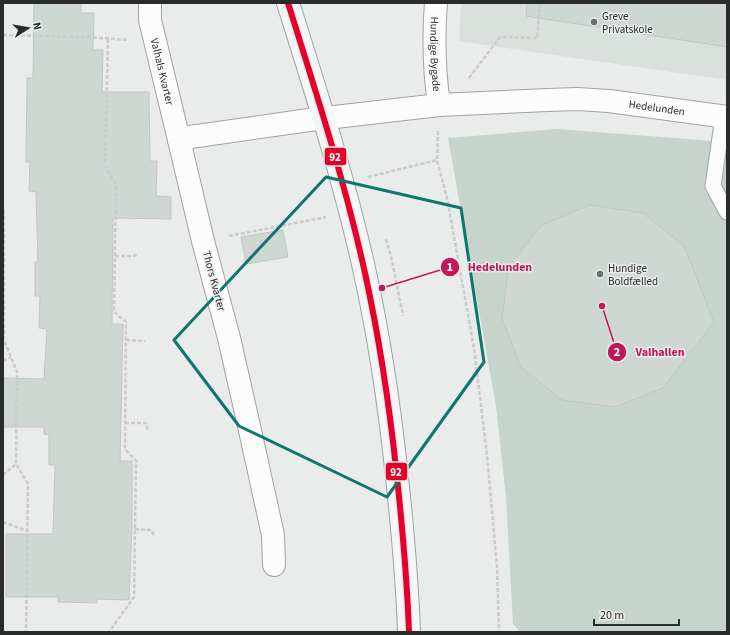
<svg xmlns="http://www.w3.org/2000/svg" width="730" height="635" viewBox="0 0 730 635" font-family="'Source Sans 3',sans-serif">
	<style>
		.built { fill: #dae0dc }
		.green { fill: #c6d4cb }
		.building { fill: #cfd7d2; stroke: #c3c5c4 }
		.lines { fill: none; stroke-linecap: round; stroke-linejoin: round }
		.lane-casing { stroke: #a1a2a2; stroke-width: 17 }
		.street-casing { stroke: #a1a2a2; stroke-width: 24 }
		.secondary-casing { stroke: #a1a2a2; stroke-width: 24 }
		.path { stroke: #cacbca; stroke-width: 2.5; stroke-dasharray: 4 2; stroke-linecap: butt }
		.lane { stroke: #fcfcfc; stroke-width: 15 }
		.street { stroke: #fcfcfc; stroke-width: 22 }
		.secondary { stroke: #f4f7f5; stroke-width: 22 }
		.bus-1-casing { stroke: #e9edeb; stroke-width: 9 }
		.bus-1 { stroke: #e4002b; stroke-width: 6 }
		.marked { fill: none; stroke: #0f766e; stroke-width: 3; stroke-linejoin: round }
		.poi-dot { fill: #6d6f6e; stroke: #e9edeb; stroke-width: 1.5 }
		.labels { text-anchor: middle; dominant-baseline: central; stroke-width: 3; stroke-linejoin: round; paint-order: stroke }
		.poi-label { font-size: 11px; fill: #2a2b2b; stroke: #e9edeb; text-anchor: start }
		.street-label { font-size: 11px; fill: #2a2b2b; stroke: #e9edeb }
		.leader { fill: none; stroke: #c2185b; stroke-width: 1.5 }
		.callout-dot { fill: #c2185b; stroke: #e9edeb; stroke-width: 1.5 }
		.mark-label { font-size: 12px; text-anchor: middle; font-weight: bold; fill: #fff }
		.callout-label { font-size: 12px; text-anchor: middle; font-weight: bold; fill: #c2185b; stroke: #e9edeb; stroke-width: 3; stroke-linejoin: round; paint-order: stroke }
		.line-badge { stroke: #e9edeb; stroke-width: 1.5 }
		.badge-label { font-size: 11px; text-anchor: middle; font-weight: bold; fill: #fff }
	</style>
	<rect width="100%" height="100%" fill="#eaeceb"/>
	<path class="built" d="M461,3h266v77l-268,-39z"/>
	<path class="green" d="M557,129l170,13v490h-207l-7,-8 -7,-127 -10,-91 -48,-268z"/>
	<path class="building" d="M34,3h47v10h13l-1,37h10l-1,42h47l1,69h7l-1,35 15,1v22l-58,-1 -1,106h11l-3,137h12v64l-3,75 -32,-1v4l-39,-1v-5h-52v-63h47l2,-69h-6v-30l-5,-1v-7h-41v-49l41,1 3,-50 -8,-1 1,-32h-5v-34h3l-2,-70 -7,-1 1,-29h-4l1,-84h6z
		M527,3h200v44l-201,-31z
		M590,205l53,8 41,33 30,76 -51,66 -48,19 -53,-7 -41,-33 -19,-49 7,-52 33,-41z
		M283,230l5,27 -42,7 -5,-27z"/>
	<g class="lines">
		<defs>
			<path id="lane" d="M723,117l-10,69 14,26"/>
			<g id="street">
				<path id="s1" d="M150,3v17l29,120"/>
				<path id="s2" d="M436,3c-3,36 -2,66 3,102"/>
				<path id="s3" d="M274,565l-1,-30 -24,-109 -20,-88 -26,-97 -24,-101 11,-3 119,-17 130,-15 109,-5 30,-1 31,2 118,16"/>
			</g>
			<path id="secondary" d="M288,3c28,89 57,179 77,270 14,64 24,130 31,195 6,55 11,109 13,164"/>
		</defs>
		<use href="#lane" class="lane-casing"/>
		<use href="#street" class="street-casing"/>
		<use href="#secondary" class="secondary-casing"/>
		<path class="path" d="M3,35l83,2 43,3
			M108,39l-3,126 11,20 -2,127 12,10 -1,127 11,12 -2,136 -25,35
			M469,78l31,-41 37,1 3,-35
			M438,131l-1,29 10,38 27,150 13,107 10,112 2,65
			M368,177l69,-17
			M3,210l1,4v126l13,32 -1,92 12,20 -2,148
			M229,236l97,-19
			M386,239l5,17 12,60
			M115,256h19l3,-2
			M126,340l19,1
			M3,361l8,-4
			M125,423h21l2,8
			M3,475l13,-11
			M3,522l25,9
			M135,529l16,1 3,5"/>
		<use href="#lane" class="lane"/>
		<use href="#street" class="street"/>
		<use href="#secondary" class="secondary"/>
		<defs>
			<path id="bus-1" d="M288,3c28,89 57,179 77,270 14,64 24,130 31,195 6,55 11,109 13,164"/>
		</defs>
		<use href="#bus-1" class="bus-1-casing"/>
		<use href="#bus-1" class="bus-1"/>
	</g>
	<path class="marked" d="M326,177l135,31 23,154 -97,135 -148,-71 -65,-86z"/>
	<g class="poi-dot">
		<circle cx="594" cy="22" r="4"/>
		<circle cx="600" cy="274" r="4"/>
	</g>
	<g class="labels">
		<g class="poi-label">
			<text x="602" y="16">Greve<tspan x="602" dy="13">Privatskole</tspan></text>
			<text x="608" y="268">Hundige<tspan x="608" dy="13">Boldfælled</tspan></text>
		</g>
		<g class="street-label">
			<text stroke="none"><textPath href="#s2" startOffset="51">Hundige Bygade</textPath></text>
			<text stroke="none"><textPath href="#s1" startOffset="70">Valhals Kvarter</textPath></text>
			<text stroke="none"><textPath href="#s3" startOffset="917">Hedelunden</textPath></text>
			<text transform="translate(214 281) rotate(75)">Thors Kvarter</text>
		</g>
	</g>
	<path class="leader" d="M382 288L450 267M602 306L617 352"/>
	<g class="callout-dot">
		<circle cx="382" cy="288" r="4"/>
		<circle cx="602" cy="306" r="4"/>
		<circle cx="450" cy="267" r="10"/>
		<circle cx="617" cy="352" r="10"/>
	</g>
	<g class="mark-label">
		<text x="450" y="271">1</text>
		<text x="617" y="356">2</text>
	</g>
	<g class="callout-label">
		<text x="500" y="271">Hedelunden</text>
		<text x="660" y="356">Valhallen</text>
	</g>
	<g class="line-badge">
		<rect x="324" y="147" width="23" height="19" rx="4" fill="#e4002b"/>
		<rect x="385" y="462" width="23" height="19" rx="4" fill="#e4002b"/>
	</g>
	<g class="badge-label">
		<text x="335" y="161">92</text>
		<text x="396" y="476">92</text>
	</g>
	<rect width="730" height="635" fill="none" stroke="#2a2b2b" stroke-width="8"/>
	<g transform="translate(28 28) rotate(78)" stroke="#e9edeb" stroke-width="3" paint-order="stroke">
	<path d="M0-3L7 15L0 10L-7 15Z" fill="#2a2b2b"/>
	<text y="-6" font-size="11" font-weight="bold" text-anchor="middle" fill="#2a2b2b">N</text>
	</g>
	<path d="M594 619v6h85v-6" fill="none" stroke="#2a2b2b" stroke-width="2"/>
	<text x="600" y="619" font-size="12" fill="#2a2b2b" stroke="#e9edeb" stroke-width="3" paint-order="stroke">20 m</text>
</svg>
